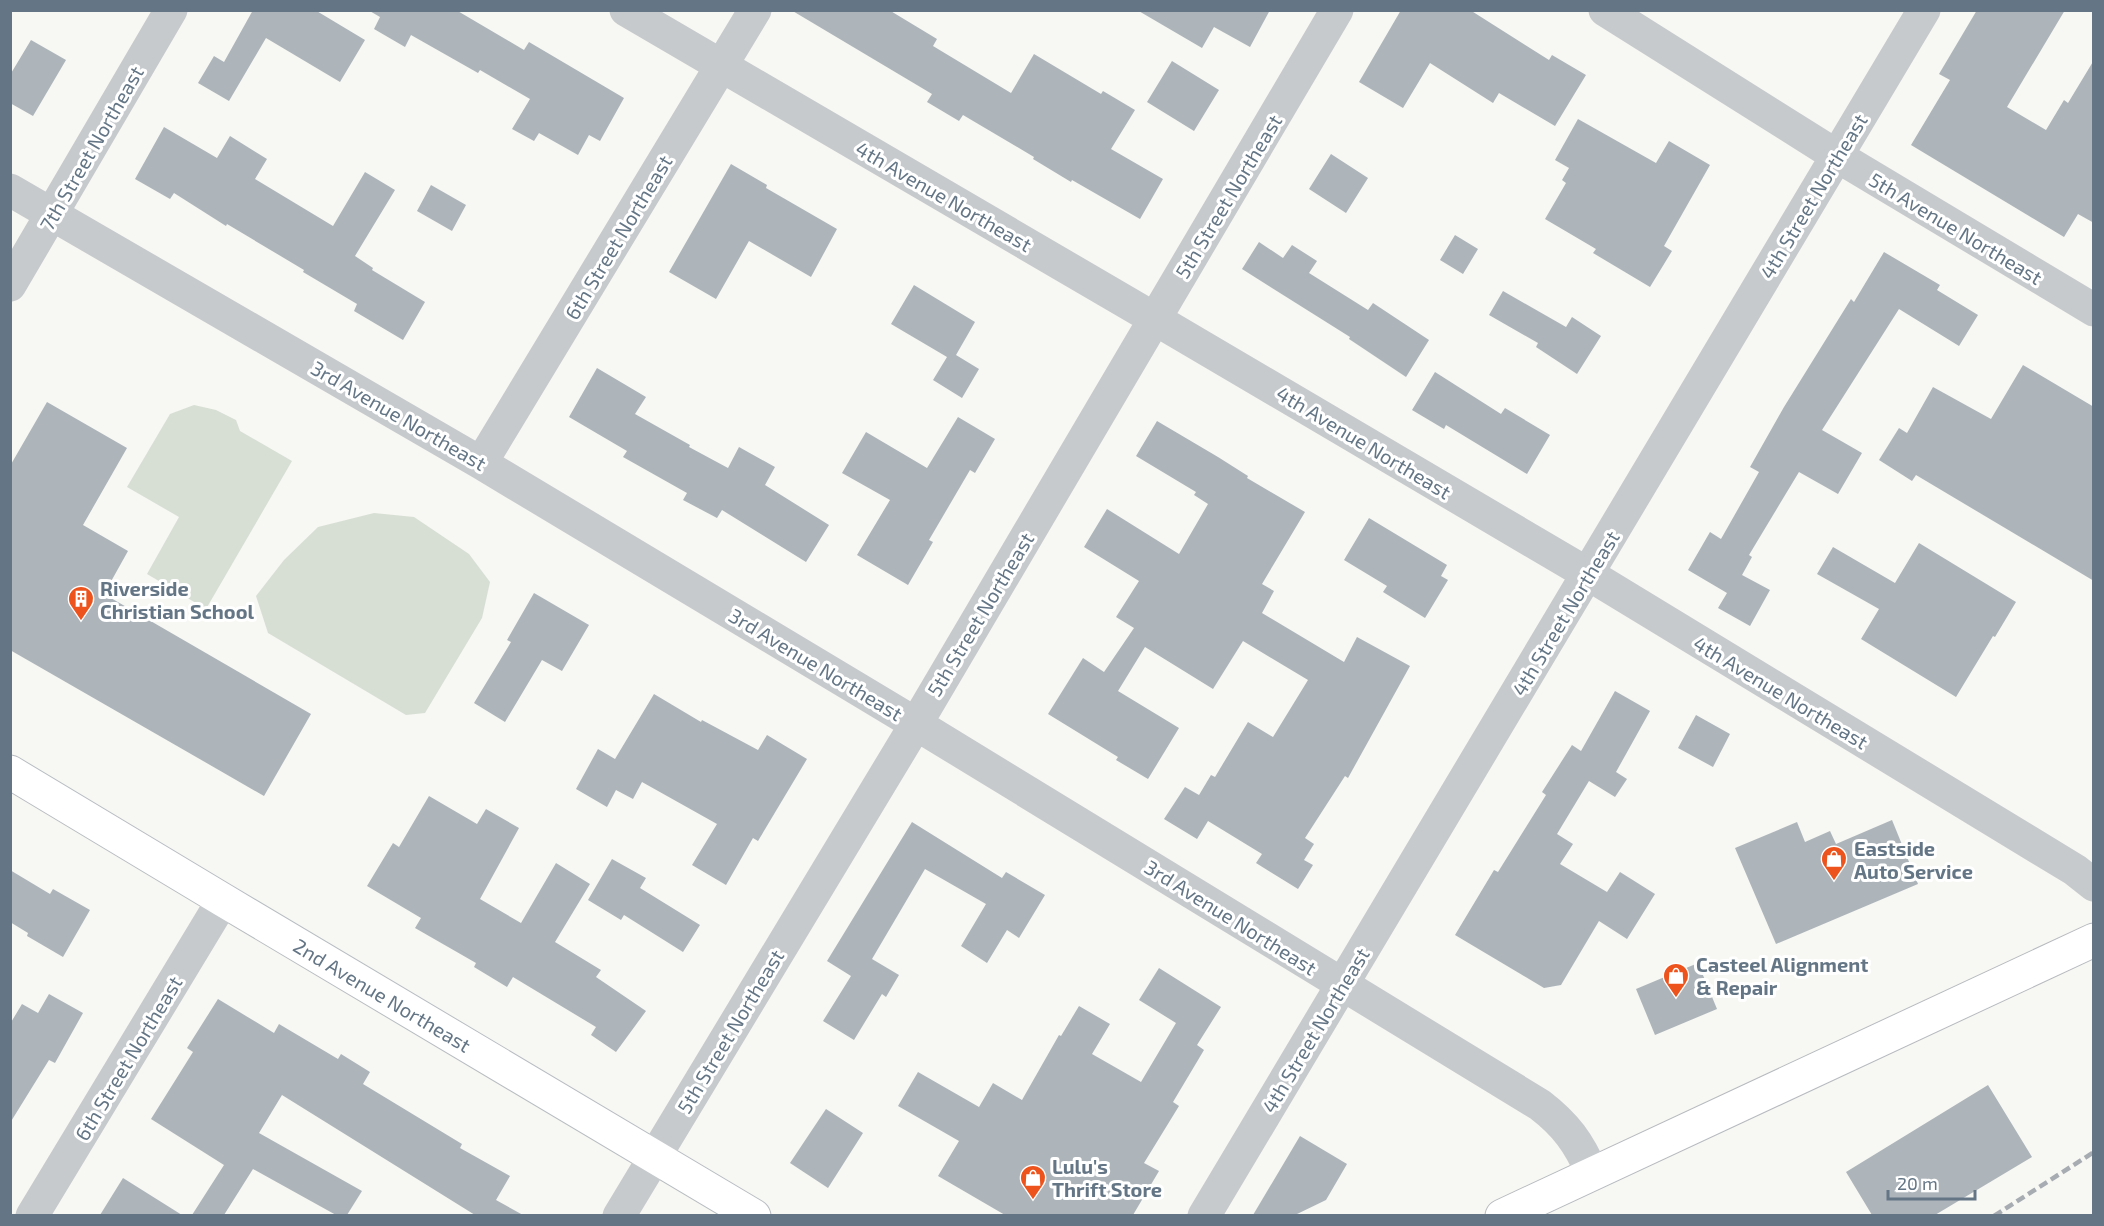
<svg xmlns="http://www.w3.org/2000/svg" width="2104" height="1226" viewBox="0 0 2104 1226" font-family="'Exo 2',sans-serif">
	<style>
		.green { fill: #d7dfd4 }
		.building { fill: #adb5bb }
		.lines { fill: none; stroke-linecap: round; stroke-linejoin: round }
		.secondary-casing { stroke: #b8bdc2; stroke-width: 35 }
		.primary-casing { stroke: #b7bbbf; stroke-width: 35 }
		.street { stroke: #c6cacd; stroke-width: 33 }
		.secondary { stroke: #fff; stroke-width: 33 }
		.primary { stroke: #fff; stroke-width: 33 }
		.rail { stroke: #a6acb2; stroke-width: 4.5; stroke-dasharray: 9 4.5; stroke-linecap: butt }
		.labels { text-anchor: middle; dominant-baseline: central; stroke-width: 6; stroke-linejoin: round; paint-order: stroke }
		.street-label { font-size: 20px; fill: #647686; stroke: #fff }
		.poi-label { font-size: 20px; font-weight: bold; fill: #647686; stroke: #fff; text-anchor: start }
	</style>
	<rect width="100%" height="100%" fill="#f7f7f3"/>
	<path class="green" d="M194,405l22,5 20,10 4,11 52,30 -86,148 -59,-35 32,-57 -52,-30 43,-73z
		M374,513l40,4 55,37 21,28 -8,36 -57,95 -19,2 -138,-82 -12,-37 28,-36 34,-33z"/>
	<path class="building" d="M253,10h62l50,30 -25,42 -74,-44 -37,63 -31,-18 16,-27 10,6z
		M368,10h88l68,40 5,-8 95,56 -24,43 -11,-6 -11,20 -39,-22 -5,8 -22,-12 18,-30 -50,-29 -2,3 -67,-38 -6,12 -31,-18 6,-12z
		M791,10h98l48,29 -4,7 78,47 23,-39 67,40 2,-3 32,19 -24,39 52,30 -23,40 -68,-39 -1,2 -38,-23 1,-2 -71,-42 -4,6 -32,-19 5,-8z
		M1137,10h133l-20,37 -36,-20 -12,21z
		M1401,10h69l79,50 3,-5 34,20 -31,51 -56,-33 -6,10 -63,-40 -27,45 -44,-26z
		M1977,10h88l-58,97 39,23 18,-30 4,3 26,-43v163l-16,-9 -14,23 -153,-92 39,-65 -11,-6z
		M31,40l35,20 -33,56 -23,-13v-28z
		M1172,61l47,29 -25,41 -47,-29z
		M1578,119l78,44 13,-22 41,24 -46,81 8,5 -22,36 -57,-34 3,-4 -51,-30 21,-36 -4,-3 7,-12 -14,-8z
		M164,127l53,31 13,-22 37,23 -12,20 78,47 32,-54 30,18 -40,66 18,12 -1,2 53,32 -22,38 -49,-29 3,-7 -54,-32 1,-2 -77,-46 -1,2 -52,-33 -4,6 -35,-20z
		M1331,154l37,24 -22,35 -37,-24z
		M731,164l36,21 -1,3 71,41 -26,48 -62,-36 -33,58 -47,-27z
		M431,185l35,20 -14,26 -35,-20z
		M1455,235l23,14 -15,25 -23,-14z
		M1259,242l24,16 9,-13 25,16 -8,12 59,37 5,-7 56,37 -23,37 -57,-38 1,-2 -108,-68z
		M1884,252l56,33 -3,5 41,25 -19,31 -60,-37 -77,121 40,23 -24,41 -39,-22 -50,83 3,2 -10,18 28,15 -20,36 -32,-18 9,-15 -39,-23 22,-38 11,7 38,-67 -9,-5 34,-60 67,-108 3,3z
		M914,285l61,37 -19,33 23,14 -17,29 -29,-18 14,-23 -56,-33z
		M1503,291l63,36 6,-10 29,19 -24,38 -41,-27 2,-4 -49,-28z
		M2023,365l71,42v174l-178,-106 -4,6 -33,-21 20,-32 8,5 26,-46 58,32z
		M597,368l49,29 -11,17 55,31 -1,2 39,21 11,-21 36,20 -10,18 64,40 -23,37 -84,-52 -5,8 -34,-18 4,-7 -64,-36 4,-6 -58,-34z
		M1435,372l66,42 4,-6 45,27 -23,39 -81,-49 -2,4 -32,-19z
		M47,402l80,46 -44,77 45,26 -24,43 207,120 -47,82 -254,-146v-184z
		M958,417l37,22 -20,34 -5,-3 -41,70 4,2 -25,43 -51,-30 33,-55 -48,-27 24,-41 61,36z
		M1157,421l61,36 30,19 -1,2 58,34 -43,72 12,7 -12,22 82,49 13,-25 53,29 -62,112 -3,-2 -40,62 9,6 -10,16 9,5 -15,24 -42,-26 6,-9 -54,-33 -11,18 -33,-20 21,-32 14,8 12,-20 4,2 33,-55 25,15 35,-57 -65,-39 -30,48 -68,-42 -27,44 61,37 -31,51 -32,-19 2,-3 -70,-43 35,-56 21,14 30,-44 -18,-11 23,-36 -55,-34 23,-38 72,45 29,-50 -14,-9 2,-3 -60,-36z
		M1369,518l78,47 -6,11 7,4 -23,38 -42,-26 4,-6 -43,-26z
		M1919,543l97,59 -21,35 -2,-1 -37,61 -95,-58 18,-30 -62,-35 16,-27 62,36z
		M534,593l55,32 -27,46 -20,-11 -37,62 -31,-19 37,-61 -4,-2z
		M1615,691l35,20 -34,61 11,7 -12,18 -26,-16 -32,53 16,10 -13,20 47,28 13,-20 35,22 -28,45 -28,-18 -38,64 -17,3 -89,-53 39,-65 4,2 48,-77 -4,-3 30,-47 9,6z
		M654,694l47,28 1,-2 56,30 9,-15 40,24 -49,82 -5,-3 -27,47 -34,-20 25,-41 -75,-42 -9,17 -17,-9 -9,17 -31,-18 22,-40 17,10z
		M1696,715l34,19 -17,33 -35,-19z
		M429,796l48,28 9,-15 33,19 -39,71 41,24 35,-60 34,21 -35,58 46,28 -5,7 50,34 -30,41 -25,-17 5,-8 -83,-50 -6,10 -33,-20 2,-4 -61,-35 6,-10 -54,-32 26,-43 6,4z
		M1892,820l26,64 -142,60 -41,-96 62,-26 8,20 25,-11 6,13z
		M912,822l90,56 4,-6 39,23 -26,43 -12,-8 -20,33 -26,-17 25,-42 -61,-35 -53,90 27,16 -13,22 -4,-3 -28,46 -31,-19 28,-45 -24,-15z
		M612,859l34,19 -6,10 60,37 -17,27 -59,-37 -3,5 -33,-20z
		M10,870l40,24 3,-5 37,21 -27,47 -36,-21 1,-3 -18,-11z
		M1698,963l19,46 -62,26 -19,-46z
		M1159,968l62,39 -24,38 7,5 -31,52 6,4 -35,57 15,8 -26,44h-128l-67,-39 21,-35 -61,-35 20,-34 61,35 14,-24 29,17 37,-65 2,1 18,-30 31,18 -18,30 49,28 35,-59 -37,-23z
		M49,994l34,19 -28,50 -6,-3 -39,63v-99l12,-20 16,9z
		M218,999l56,34 5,-9 59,35 3,-5 29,18 -7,12 99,60 -2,4 50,28 -14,24 27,15h-48l-193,-120 -23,38 103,58 -15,24h-11l-83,-46 -29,46h-32l32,-50 -73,-46 42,-67 -6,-4z
		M1988,1085l44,72 -97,58h-63l-26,-43z
		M826,1109l37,24 -35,55 -38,-25z
		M1300,1136l47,28 -21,36 -31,15h-42z
		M123,1178l59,37h-82z"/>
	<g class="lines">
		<defs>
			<g id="secondary">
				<path id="s1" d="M10,772l213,128 531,316"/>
			</g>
			<path id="primary" d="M1502,1216l592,-276"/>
		</defs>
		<use href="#secondary" class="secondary-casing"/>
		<use href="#primary" class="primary-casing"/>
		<path class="street" d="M626,10l529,309 433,255 487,296 19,15
			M1605,10l232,146 257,154
			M10,190l471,273 435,261 624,381c26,20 39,38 52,68
			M10,285l161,-275
			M481,463l274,-453
			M32,1216l191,-316
			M619,1216l297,-492 421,-714
			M1204,1216l720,-1206"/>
		<use href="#secondary" class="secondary"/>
		<use href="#primary" class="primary"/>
		<path class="rail" d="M1994,1216l100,-64"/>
	</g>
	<defs>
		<symbol id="building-pin" viewBox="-11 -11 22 30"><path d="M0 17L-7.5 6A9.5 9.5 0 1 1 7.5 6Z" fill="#ed541d" stroke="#fff"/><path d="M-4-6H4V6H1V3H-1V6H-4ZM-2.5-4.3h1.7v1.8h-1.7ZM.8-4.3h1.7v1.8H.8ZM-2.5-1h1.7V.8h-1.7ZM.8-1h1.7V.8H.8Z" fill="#fff"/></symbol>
		<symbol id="shop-pin" viewBox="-11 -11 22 30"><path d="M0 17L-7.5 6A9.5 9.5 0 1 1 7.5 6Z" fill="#ed541d" stroke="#fff"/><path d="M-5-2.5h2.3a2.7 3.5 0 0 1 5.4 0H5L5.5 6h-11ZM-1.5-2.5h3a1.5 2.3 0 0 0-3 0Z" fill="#fff"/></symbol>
	</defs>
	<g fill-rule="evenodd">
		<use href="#building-pin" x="66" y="584" width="30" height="40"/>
		<use href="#shop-pin" x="1819" y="844" width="30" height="40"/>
		<use href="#shop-pin" x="1661" y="961" width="30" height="40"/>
		<use href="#shop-pin" x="1018" y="1163" width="30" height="40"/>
	</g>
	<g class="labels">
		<g class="street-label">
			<text transform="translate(91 148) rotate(-60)">7th Street Northeast</text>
			<text transform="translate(944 196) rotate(30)">4th Avenue Northeast</text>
			<text transform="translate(1228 196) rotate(-59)">5th Street Northeast</text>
			<text transform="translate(1813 196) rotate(-59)">4th Street Northeast</text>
			<text transform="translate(1956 228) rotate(31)">5th Avenue Northeast</text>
			<text transform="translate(618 237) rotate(-59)">6th Street Northeast</text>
			<text transform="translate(399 415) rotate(30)">3rd Avenue Northeast</text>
			<text transform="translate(1364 442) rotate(31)">4th Avenue Northeast</text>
			<text transform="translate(1565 613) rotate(-59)">4th Street Northeast</text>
			<text transform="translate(980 614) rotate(-59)">5th Street Northeast</text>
			<text transform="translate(816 664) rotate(31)">3rd Avenue Northeast</text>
			<text transform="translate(1781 692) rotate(31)">4th Avenue Northeast</text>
			<text transform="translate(1231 917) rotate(32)">3rd Avenue Northeast</text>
			<text stroke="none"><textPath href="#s1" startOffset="434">2nd Avenue Northeast</textPath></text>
			<text transform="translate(1315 1030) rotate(-59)">4th Street Northeast</text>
			<text transform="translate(730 1031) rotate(-59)">5th Street Northeast</text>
			<text transform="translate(128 1058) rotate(-59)">6th Street Northeast</text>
		</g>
		<g class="poi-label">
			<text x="100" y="588">Riverside<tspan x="100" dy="23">Christian School</tspan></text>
			<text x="1854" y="848">Eastside<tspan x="1854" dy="23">Auto Service</tspan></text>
			<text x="1696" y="964">Casteel Alignment<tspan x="1696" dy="23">&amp; Repair</tspan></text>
			<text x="1052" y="1166">Lulu's<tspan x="1052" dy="23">Thrift Store</tspan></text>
		</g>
	</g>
	<rect width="2104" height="1226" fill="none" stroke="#647686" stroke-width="24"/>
	<path d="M1888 1190v9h87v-9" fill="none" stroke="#647686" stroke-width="3"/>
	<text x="1897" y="1190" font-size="18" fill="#647686" stroke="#ffffff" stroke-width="4.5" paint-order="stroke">20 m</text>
</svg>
